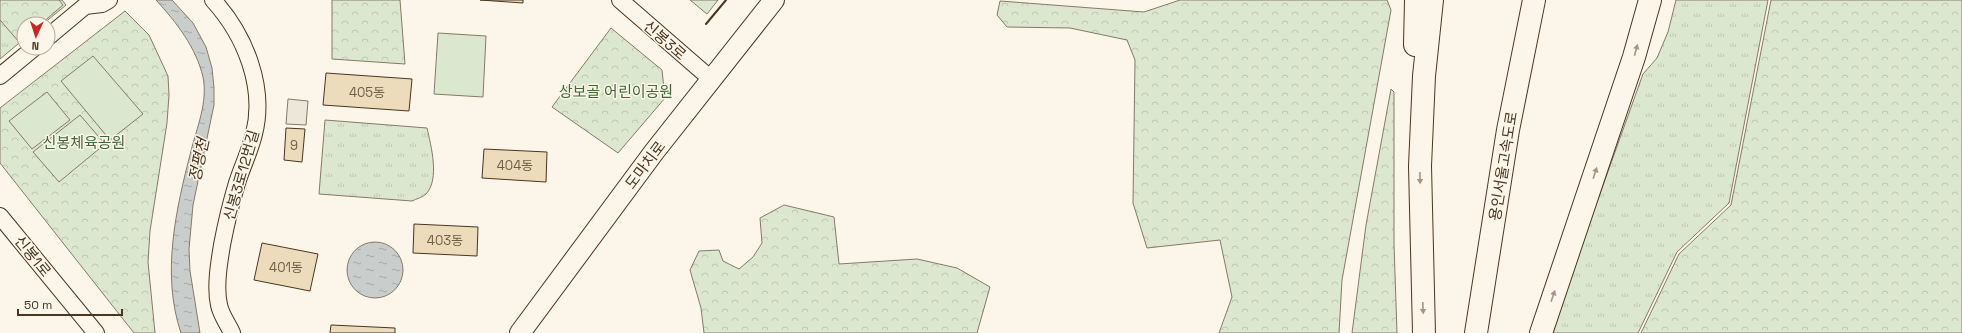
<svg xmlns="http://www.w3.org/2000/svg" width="1962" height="333" viewBox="0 0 1962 333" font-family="'Space Grotesk','Noto Sans KR',sans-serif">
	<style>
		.grass { fill: url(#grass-tufts); stroke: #887966 }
		.forest { fill: url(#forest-crowns); stroke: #887966 }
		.pitch { fill: #dce7d0; stroke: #887966 }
		.parking { fill: #ede7d9; stroke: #887966 }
		.water { fill: url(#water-ripples); stroke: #887966 }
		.building { fill: #ecdcbc; stroke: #4a3520 }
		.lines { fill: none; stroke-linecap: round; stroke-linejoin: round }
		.minor-casing { stroke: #4a3520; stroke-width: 18 }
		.major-casing { stroke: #4a3520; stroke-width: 22 }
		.highway-casing { stroke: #4a3520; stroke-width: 24 }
		.minor { stroke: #fbf6e9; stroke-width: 16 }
		.major { stroke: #fbf6e9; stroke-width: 20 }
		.highway { stroke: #fbf6e9; stroke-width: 22 }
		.wall { stroke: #4a3520; stroke-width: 2 }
		.oneway { fill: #a29684 }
		.labels { text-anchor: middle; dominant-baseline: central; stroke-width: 3; stroke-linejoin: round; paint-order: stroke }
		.number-label { font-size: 13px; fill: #725f47 }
		.street-label { font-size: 15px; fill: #4a3520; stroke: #fbf6e9 }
		.park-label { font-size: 15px; fill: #436837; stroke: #fbf6e9 }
		.water-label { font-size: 16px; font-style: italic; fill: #4a3520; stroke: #fbf6e9 }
	</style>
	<defs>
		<pattern id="grass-tufts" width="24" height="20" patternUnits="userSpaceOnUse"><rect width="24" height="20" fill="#dce7d0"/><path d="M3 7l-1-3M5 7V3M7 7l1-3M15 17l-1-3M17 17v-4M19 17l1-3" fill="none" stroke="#bec7b2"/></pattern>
		<pattern id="forest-crowns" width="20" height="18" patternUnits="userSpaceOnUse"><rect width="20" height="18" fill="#dce7d0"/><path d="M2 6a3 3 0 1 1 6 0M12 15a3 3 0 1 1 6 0" fill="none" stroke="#bec7b2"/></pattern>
		<pattern id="water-ripples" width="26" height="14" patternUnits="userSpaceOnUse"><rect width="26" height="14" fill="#c9cecd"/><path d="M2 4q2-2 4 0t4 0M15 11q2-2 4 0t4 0" fill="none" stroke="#a5a8a6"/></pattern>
	</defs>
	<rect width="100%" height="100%" fill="#fbf6e9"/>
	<path class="grass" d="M0,0h62l4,5 -23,19h-19v15l-24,20z
		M1676,0h92l-39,203 -52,49 -39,81h-88l93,-259 14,-16 11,-26z
		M325,120l102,8c4,18 13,51 -1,66 -3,3 -10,5 -14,7l-93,-7z"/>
	<path class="forest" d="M0,0h59l4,5 -22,19h-17v14l-5,4 -19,-22z
		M332,0h68l5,64 -73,-5z
		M1180,0h207l4,10 -49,270 -3,53h-120l13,-36 -12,-57 -73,8 -14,-45 2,-143 -8,-20 -57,-12 -63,-1 -10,-12 3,-14 144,11z
		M1771,0h191v333h-321l38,-79 52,-49z
		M125,11l24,24 19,41 1,19 -2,28 -17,108 -2,31 7,71h-21l-134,-170v-55z
		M611,28l51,42 3,28 -47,55 -66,-46z
		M1391,89l3,3v152l3,89h-45l14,-108z
		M784,205l50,12 5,47 78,-5 40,9 33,19 -13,46h-273l-3,-25 -11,-38 9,-19 20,-1 4,11 16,8 14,-12 9,-14 -2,-25z"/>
	<path class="pitch" d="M690,0h28l-11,14z
		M438,33l48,3 -3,61 -49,-3z
		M93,56l50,58 -33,26 -49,-59z
		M47,92l23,28 -38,29 -23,-28z
		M80,115l25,29 -46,38 -26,-30z"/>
	<path class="parking" d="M288,99l20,2 -2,24 -20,-1z"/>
	<path class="water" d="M156,0h16l21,23 13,24 6,21 2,20v17l-21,100 -4,44 1,22 10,62h-19c-20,-59 -5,-124 10,-182 6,-24 17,-49 12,-74 -7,-30 -27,-55 -47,-77z
		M347 270a28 28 0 1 1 56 0a28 28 0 1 1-56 0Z"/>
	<path class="building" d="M480,0h43v3z
		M326,73l86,6 -3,32 -86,-6z
		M286,128l19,1 -3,33 -18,-2z
		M484,149l63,3 -1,30 -64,-4z
		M414,224l64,3 -1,29 -64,-3z
		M262,243l56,11 -8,37 -56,-11z
		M331,325l64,3v5h-65z"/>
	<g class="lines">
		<defs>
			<path id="minor" d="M213,0c32,35 53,87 41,134 -4,17 -12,33 -17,49 -6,20 -11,41 -15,62 -3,18 -7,42 -3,60 2,10 9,19 13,28
				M620,0l91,79
				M48,37l37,-31 17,-2 7,-4
				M0,76l34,-28
				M0,216l96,117"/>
			<path id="major" d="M520,333l134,-181 120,-152"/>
			<path id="highway" d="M1415,45l1,-45
				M1424,333l-4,-167 4,-90 8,-76
				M1476,333l32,-203 26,-130
				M1541,333l93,-276 16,-57"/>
		</defs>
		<use href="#minor" class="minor-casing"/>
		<use href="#major" class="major-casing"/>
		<use href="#highway" class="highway-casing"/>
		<use href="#minor" class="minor"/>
		<use href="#major" class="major"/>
		<use href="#highway" class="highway"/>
		<path class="wall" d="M706,24l20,-24"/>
	</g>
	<defs><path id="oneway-solid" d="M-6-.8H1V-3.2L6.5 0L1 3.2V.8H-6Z"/></defs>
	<g class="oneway">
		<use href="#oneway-solid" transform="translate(1636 50) rotate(-75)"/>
		<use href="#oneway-solid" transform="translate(1595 173) rotate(-72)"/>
		<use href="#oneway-solid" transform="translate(1420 178) rotate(89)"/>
		<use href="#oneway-solid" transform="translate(1553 296) rotate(-71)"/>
		<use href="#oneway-solid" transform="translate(1423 308) rotate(88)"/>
	</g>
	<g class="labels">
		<g class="number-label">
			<text x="367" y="92">405동</text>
			<text x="294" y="145">9</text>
			<text x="515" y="165">404동</text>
			<text x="445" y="240">403동</text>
			<text x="286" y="267">401동</text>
		</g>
		<g class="street-label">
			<text transform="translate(665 40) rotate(41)">신봉3로</text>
			<text transform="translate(645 165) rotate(-53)">도마치로</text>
			<text transform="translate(1503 166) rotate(-81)">용인서울고속도로</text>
			<text transform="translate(241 175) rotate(-74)">신봉3로12번길</text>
			<text transform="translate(33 256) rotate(51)">신봉1로</text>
		</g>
		<g class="park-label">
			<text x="616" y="91">상보골 어린이공원</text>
			<text x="84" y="142">신봉체육공원</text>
		</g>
		<g class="water-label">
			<text transform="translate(199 160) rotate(-78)">정평천</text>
		</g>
	</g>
	<g transform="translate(36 36) rotate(183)"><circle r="19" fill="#fbf6e9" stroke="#b4a999"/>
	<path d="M0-3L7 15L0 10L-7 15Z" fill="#c62828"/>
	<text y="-6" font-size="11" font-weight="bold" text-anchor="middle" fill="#4a3520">N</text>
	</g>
	<path d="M18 309v6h104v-6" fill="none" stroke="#4a3520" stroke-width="2"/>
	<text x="24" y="309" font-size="12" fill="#4a3520" stroke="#fbf6e9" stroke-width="3" paint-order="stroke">50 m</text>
</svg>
